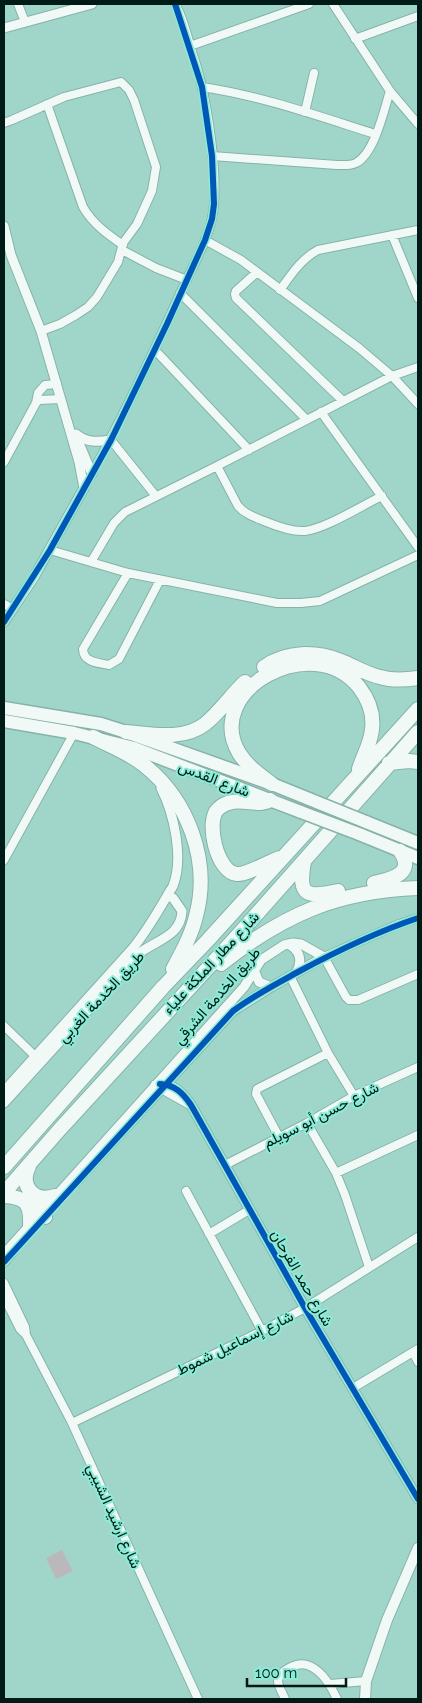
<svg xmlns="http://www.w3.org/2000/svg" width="422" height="1703" viewBox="0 0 422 1703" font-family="Raleway,Vazirmatn,sans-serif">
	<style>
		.green { fill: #bbb8bb }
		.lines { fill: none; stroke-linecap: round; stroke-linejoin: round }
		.minor-casing { stroke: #87b2a9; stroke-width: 10 }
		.tertiary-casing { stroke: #87b2a9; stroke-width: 11 }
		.secondary-casing { stroke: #87b2a9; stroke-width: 12 }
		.trunk-casing { stroke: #87b2a9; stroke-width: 15 }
		.motorway-casing { stroke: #87b2a9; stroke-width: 16 }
		.minor { stroke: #f1f9f7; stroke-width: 8 }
		.tertiary { stroke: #f1f9f7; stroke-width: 9 }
		.secondary { stroke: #f1f9f7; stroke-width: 10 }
		.trunk { stroke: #f1f9f7; stroke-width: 12 }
		.motorway { stroke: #f1f9f7; stroke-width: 14 }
		.trunk-bridge-casing { stroke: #87b2a9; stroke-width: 15; stroke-linecap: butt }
		.trunk-bridge { stroke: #f1f9f7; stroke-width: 12 }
		.cycleway-casing { stroke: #8aecd7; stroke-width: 9 }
		.cycleway { stroke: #0057b8; stroke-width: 6 }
		.labels { text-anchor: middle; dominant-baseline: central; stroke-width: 4; stroke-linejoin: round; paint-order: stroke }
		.street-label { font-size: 15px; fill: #001b16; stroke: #8aecd7 }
	</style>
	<rect width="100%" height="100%" fill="#a0d6ca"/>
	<path class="green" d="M62,1550l11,21 -17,8 -10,-21z"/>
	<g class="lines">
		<defs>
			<path id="minor" d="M18,4l7,18
				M333,4l57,87 28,33
				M355,39l63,-23
				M190,46l119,-42
				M202,87c60,9 116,29 173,47
				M47,104l36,103c10,17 24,27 40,38
				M305,112l9,-39
				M4,123l8,-3 52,-23 57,-15 8,8 5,10 22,67 -4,24 -15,33 -14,19 -5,19 -21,35 -9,10 -12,8 -16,9 -19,7
				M212,156l125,9c6,0 13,1 19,-2 19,-10 28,-53 34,-72
				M392,235l26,63
				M205,240l36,20 118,88 33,28 26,28
				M122,250l34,18 31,12
				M256,273l-20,18 -1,3 1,4 107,103
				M280,290c11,-15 21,-31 38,-40l100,-20
				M180,293l126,126
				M155,350l94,100
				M36,403l3,-3 22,-1
				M321,412l97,135
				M111,440l44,55
				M4,462l32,-59 2,-10 7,-8 12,-1
				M217,466l175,-90 26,-9
				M84,488c35,-63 66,-128 96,-194 10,-23 27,-51 32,-76 8,-39 -5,-119 -17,-157 -6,-16 -11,-44 -20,-57
				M50,550l78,23 149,30h24l19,-2 98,-46
				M91,562l23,-39 11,-11 92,-46 21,40c7,8 16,11 26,15 12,5 28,11 41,10 22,-3 56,-25 77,-35
				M128,573l-45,76c0,13 15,14 26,16l10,-6 41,-79
				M4,604l9,5
				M4,860l70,-127
				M418,918l-19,6 -75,33 22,40 3,3h9l60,-26
				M290,976l38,77 26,43
				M4,1026l31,30
				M307,1123l29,50 82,-38
				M279,1137l-23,-43 1,-5 71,-36
				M225,1165l82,-42 47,-27 64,-29
				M336,1173l9,22 24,72
				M186,1191l76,140
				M209,1234l40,-24
				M4,1283l21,44 1,8
				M4,1297l16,32 6,6 46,88 126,276
				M413,1352l5,10
				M353,1388l65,-39
				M72,1423l190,-92 43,-23 113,-71
				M330,1684l36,-3
				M285,1699c-2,-5 -7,-13 -7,-18 2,-11 19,-19 29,-16 14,4 24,21 30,34"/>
			<path id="tertiary" d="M4,28l88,-24
				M4,226l7,29 30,76 38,131 5,26 -50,89 -30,45
				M76,434c11,9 22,8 35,6
				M76,436l16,38
				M288,944c12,6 15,17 8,29
				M254,970l5,12 12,5
				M155,1085c18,-3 27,7 36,20l114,203 113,191
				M157,1086l32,18
				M4,1091l129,-143c13,-16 23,-33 34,-52 1,-3 4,-6 6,-10 11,-28 1,-72 -12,-98
				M4,1103l137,-151c16,-12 40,-16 41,-41l-9,-13 -6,-2
				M75,1183l158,-172 38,-24 53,-30
				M4,1254l240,-267 17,-27 23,-15 9,-2 8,1 23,13
				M4,1262l10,-12
				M4,1298l1,1"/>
			<path id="secondary" d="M365,1699l1,-18 21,-61 31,-72"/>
			<path id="trunk" d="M4,708l97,16 25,8 146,52 37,15
				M4,721l70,12 60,15 167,64
				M366,822l52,21
				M359,834l59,24"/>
			<path id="motorway" d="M264,667c22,-16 52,-16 77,-6 13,5 25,13 39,16 13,4 25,3 38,1
				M126,732c25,2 57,9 79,-8 15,-12 26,-29 40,-42
				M93,737c17,9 36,16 51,28 44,35 67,96 52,151 -4,18 -14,36 -23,53
				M389,763l20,-2 9,1
				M272,784c-12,-9 -25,-18 -33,-31 -37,-63 74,-124 120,-66 10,13 15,26 13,42 -1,14 -9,27 -13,40
				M270,800c-12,9 -35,-7 -52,9 -13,12 -1,64 19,65 9,1 33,-13 43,-16
				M304,862c-6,34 2,36 34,29
				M374,883c17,-4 42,-9 26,-32
				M221,964c63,-50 117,-73 197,-76
				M29,1166c-10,20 5,37 26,30
				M4,1167l159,-180 45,-47 210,-231
				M31,1192l14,25
				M4,1193l56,-64 179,-195 179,-202
				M4,1196c21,1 27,7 26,29"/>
		</defs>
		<use href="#minor" class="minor-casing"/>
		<use href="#tertiary" class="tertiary-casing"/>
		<use href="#secondary" class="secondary-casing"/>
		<use href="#trunk" class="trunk-casing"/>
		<use href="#motorway" class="motorway-casing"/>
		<use href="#minor" class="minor"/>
		<use href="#tertiary" class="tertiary"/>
		<use href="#secondary" class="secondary"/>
		<use href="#trunk" class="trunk"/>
		<use href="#motorway" class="motorway"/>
		<defs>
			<path id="trunk-bridge" d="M309,799l57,23
				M301,812l58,22"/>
		</defs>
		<use href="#trunk-bridge" class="trunk-bridge-casing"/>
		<use href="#trunk-bridge" class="trunk-bridge"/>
		<defs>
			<path id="cycleway" d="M4,622l46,-72 61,-110 56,-116 38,-84 7,-21 2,-15 -2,-48 -10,-69 -27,-83
				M160,1084c15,1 23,9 31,21l114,203 113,191
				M4,1262l229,-251c20,-15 41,-26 63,-38 39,-21 80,-41 122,-55"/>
		</defs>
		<use href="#cycleway" class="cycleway-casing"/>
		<use href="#cycleway" class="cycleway"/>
	</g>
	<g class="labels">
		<g class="street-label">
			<text transform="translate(214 779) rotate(21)">شارع القدس</text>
			<text transform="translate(211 963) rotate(-47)">شارع مطار الملكة علياء</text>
			<text transform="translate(217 996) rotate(-49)">طريق الخدمة الشرقي</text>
			<text transform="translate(101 997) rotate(-47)">طريق الخدمة الغربي</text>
			<text transform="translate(321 1115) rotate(-27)">شارع حسن أبو سويلم</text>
			<text transform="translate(302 1278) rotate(60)">شارع حمد الفرحان</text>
			<text transform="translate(235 1343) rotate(-26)">شارع إسماعيل شموط</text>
			<text transform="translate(114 1516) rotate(66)">شارع ارشيد الشيبي</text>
		</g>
	</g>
	<rect width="422" height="1703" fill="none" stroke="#001b16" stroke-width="10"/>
	<path d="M247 1678v8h99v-8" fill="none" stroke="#001b16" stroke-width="2.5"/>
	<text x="255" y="1678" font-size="15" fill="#001b16" stroke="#8aecd7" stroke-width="4" paint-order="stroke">100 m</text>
</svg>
